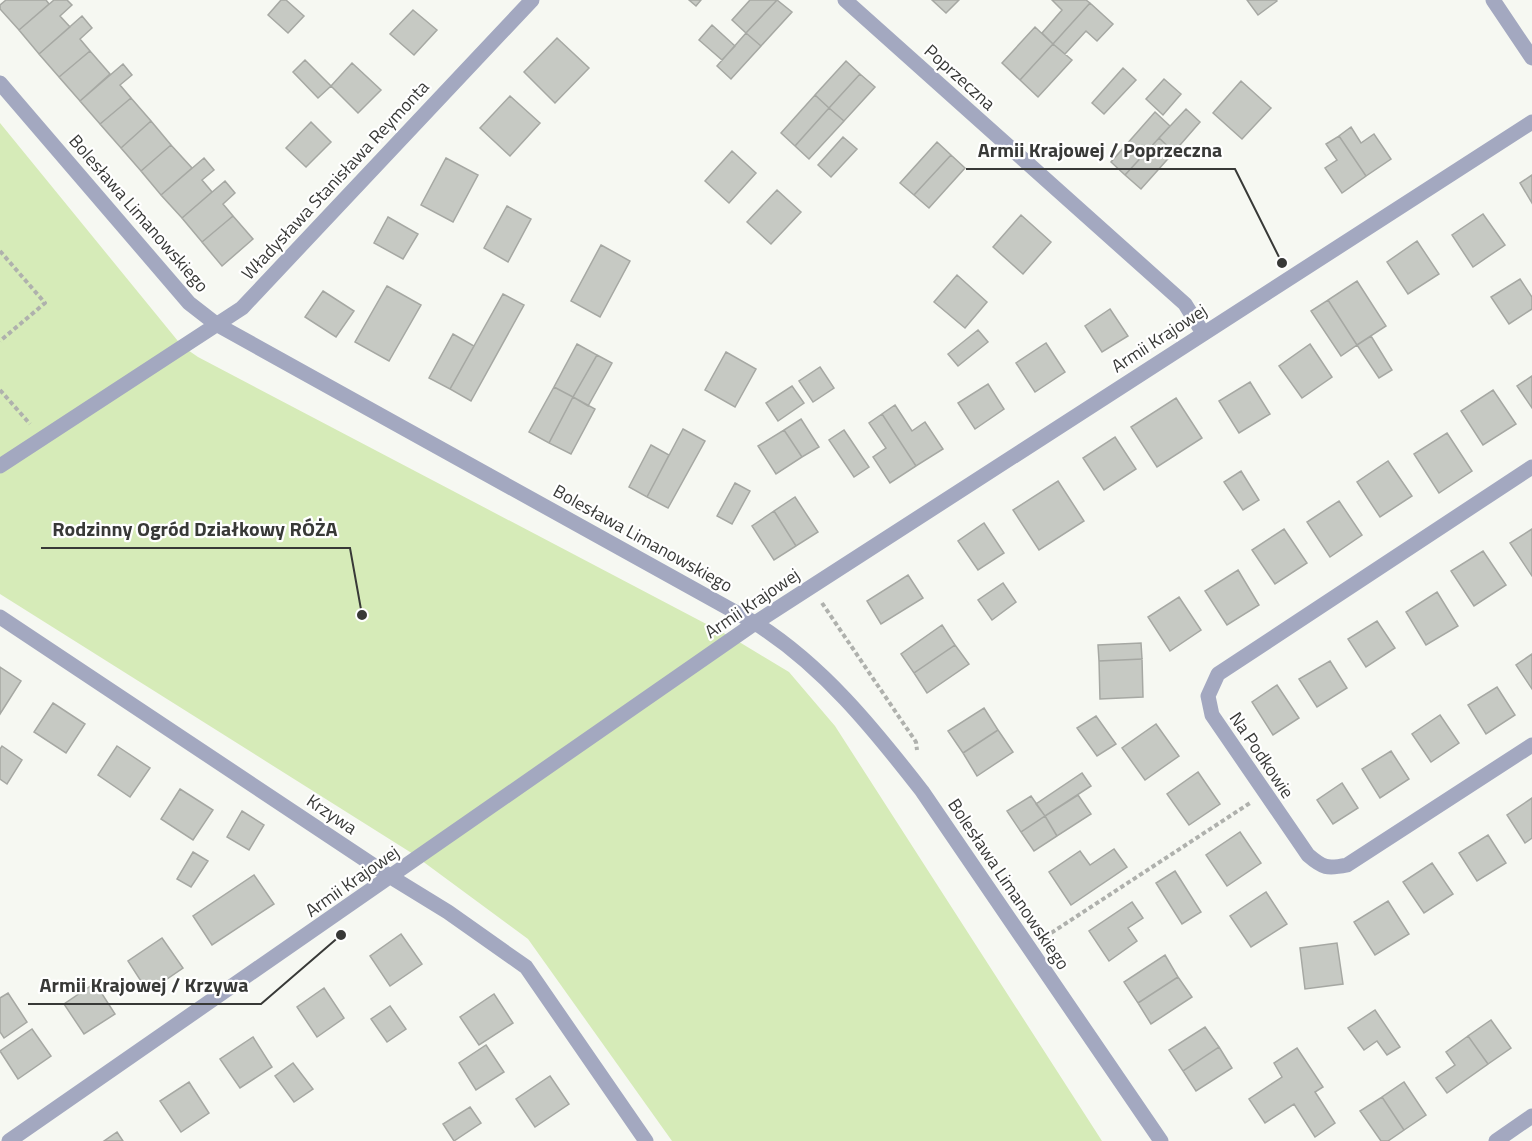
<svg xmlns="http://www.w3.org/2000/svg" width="1532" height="1141" viewBox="0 0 1532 1141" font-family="'Titillium Web',sans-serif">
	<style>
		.green { fill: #d6ebb8 }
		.building { fill: #c6c9c3; stroke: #a6a8a3; stroke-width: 1.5 }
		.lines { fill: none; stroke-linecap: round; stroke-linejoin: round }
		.path { stroke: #afb1ad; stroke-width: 4; stroke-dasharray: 4.5 3; stroke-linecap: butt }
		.minor { stroke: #a3a8c0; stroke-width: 15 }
		.labels { text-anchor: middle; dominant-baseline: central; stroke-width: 4.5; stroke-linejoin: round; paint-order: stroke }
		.street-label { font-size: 18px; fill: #383937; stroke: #fff }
		.leader { fill: none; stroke: #383937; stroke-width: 2 }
		.callout-dot { fill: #383937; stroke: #fff; stroke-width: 2 }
		.callout-label { font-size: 20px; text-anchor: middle; font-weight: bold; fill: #383937; stroke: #fff; stroke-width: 4.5; stroke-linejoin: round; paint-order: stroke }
	</style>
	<rect width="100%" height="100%" fill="#f6f8f2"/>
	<path class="green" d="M0,123l182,223 16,11 533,280 58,35 46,54 267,415h-430l-144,-202 -118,-87 -410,-258z"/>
	<path class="building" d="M6,0h40l3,4 -30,26 -19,-21v-4z
		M54,0h13l5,5 -12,11 10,11 -31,27 -20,-24z
		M281,0h5l18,16 -16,17 -20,-18z
		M689,0h12l-5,6z
		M750,0h27l-31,33 -14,-13z
		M777,0l15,12 -31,34 -15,-13z
		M932,0h27l-13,13z
		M1052,0h34l4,3 -37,41 -11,-11 20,-23z
		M1247,0h29l1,1 -19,14z
		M1090,3l23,21 -16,17 -11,-10 -21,23 -12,-10z
		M413,10l24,20 -23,25 -24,-21z
		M82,16l10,12 -12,11 10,12 -31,26 -20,-23z
		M712,25l23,21 -13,14 -23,-20z
		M1035,27l18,17 -33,36 -18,-17z
		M746,33l15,13 -30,33 -14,-13z
		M557,38l32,30 -34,35 -31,-31z
		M1053,44l19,16 -34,37 -18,-17z
		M90,51l20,23 -30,27 -21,-24z
		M305,60l26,26 -13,12 -25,-26z
		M846,61l14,13 -31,34 -14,-13z
		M352,63l29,27 -23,23 -27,-27z
		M123,64l9,11 -12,10 11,13 -31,26 -20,-23z
		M1123,68l13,12 -32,34 -12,-11z
		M860,74l15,13 -31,34 -15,-13z
		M1164,79l17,15 -18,21 -17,-16z
		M1241,81l30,27 -29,31 -29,-26z
		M815,95l14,13 -34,38 -14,-13z
		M510,96l30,27 -30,33 -30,-28z
		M131,98l20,23 -30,27 -21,-24z
		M829,108l15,13 -35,38 -14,-13z
		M1186,109l14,13 -26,30 -15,-14z
		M1155,112l15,14 -45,49 -14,-13z
		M151,121l20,24 -30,26 -20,-23z
		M311,122l20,20 -25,25 -20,-19z
		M1351,127l10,16 13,-9 17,25 -25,17 -27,-40z
		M1339,136l27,40 -24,17 -17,-25 12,-8 -11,-16z
		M843,137l14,12 -26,28 -13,-12z
		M1159,138l15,14 -33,37 -16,-14z
		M937,142l14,13 -37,40 -14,-12z
		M171,145l21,23 -31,27 -20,-24z
		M732,151l24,22 -27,30 -24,-22z
		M951,155l14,13 -36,40 -15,-13z
		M204,158l10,12 -12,10 10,12 -30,26 -21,-23z
		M446,158l32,17 -25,47 -32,-17z
		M1532,175v28l-12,-20z
		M225,181l10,12 -12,11 10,12 -31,26 -20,-24z
		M777,190l24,22 -30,32 -24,-22z
		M507,206l24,13 -23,43 -24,-14z
		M1483,214l22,31 -32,22 -21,-32z
		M1021,215l30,27 -28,32 -30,-27z
		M233,216l20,23 -31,27 -20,-24z
		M388,217l30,17 -15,25 -29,-16z
		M1417,241l22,33 -31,20 -21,-32z
		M601,245l29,16 -30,56 -29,-16z
		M957,275l30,27 -22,26 -31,-26z
		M1520,279l12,18v12l-23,15 -18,-27z
		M1357,281l29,45 -29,19 -29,-45z
		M387,286l34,19 -32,56 -34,-19z
		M323,291l31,20 -18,26 -31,-20z
		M503,294l21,11 -53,96 -21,-12z
		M1328,300l29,45 -16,11 -30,-45z
		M1110,309l18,27 -26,16 -17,-26z
		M978,330l10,12 -30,24 -10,-12z
		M453,334l21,12 -24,43 -21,-11z
		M1371,336l21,34 -13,8 -22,-33z
		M1046,343l19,29 -30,20 -19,-29z
		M577,344l20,11 -24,42 -19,-10z
		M1310,344l22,33 -30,21 -23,-32z
		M726,352l30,17 -21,38 -30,-17z
		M597,355l15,8 -24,43 -15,-9z
		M820,367l14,21 -21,14 -14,-21z
		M1532,376v32l-15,-22z
		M1250,382l20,32 -31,19 -20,-32z
		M988,384l16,25 -29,20 -17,-26z
		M792,386l12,17 -26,18 -12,-18z
		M554,387l19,10 -24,46 -20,-11z
		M1493,390l23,34 -33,21 -22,-34z
		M573,397l22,12 -24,45 -22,-11z
		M1176,398l26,40 -45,29 -26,-40z
		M895,405l17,26 13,-9 18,27 -27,17 -34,-52z
		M882,414l34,52 -26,17 -17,-26 13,-9 -17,-25z
		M801,419l18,28 -17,10 -18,-27z
		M683,429l22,12 -37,67 -21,-11z
		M784,430l18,27 -26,17 -18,-28z
		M844,430l25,37 -15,10 -25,-37z
		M1447,433l25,38 -33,22 -25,-39z
		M1115,437l21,32 -32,21 -21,-32z
		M651,445l18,10 -22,42 -18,-10z
		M1388,461l24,35 -32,21 -23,-35z
		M1241,471l18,29 -16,10 -19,-28z
		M1058,481l26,40 -45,29 -26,-40z
		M735,483l15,8 -18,33 -15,-8z
		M795,497l23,35 -22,14 -22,-35z
		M1339,501l23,34 -32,22 -23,-35z
		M774,511l22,35 -22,14 -22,-34z
		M984,523l20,30 -26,17 -20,-29z
		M1284,529l23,34 -32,21 -23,-34z
		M1532,529v47l-22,-33z
		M1483,551l23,34 -32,21 -23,-35z
		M1238,570l21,35 -32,20 -22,-34z
		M908,575l15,23 -42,26 -14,-23z
		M1003,583l13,19 -24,18 -14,-20z
		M1437,592l21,34 -32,19 -20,-33z
		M1179,597l22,33 -31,21 -22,-34z
		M1377,621l18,27 -29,19 -18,-28z
		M942,625l13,20 -41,28 -13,-19z
		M1141,643l1,16 -43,2 -1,-16z
		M955,645l14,19 -42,29 -13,-20z
		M1532,654v35l-16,-24z
		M1142,659l1,38 -43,2 -1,-38z
		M1330,661l17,27 -30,19 -18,-28z
		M0,667l21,14 -21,33z
		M1277,685l22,33 -26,17 -21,-33z
		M1497,687l18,28 -29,19 -18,-29z
		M53,703l32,21 -19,29 -32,-21z
		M984,708l14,22 -35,23 -15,-22z
		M1440,715l19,28 -28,19 -19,-28z
		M1096,716l20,28 -19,12 -20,-28z
		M1156,724l23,32 -34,24 -23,-32z
		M998,730l15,22 -36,24 -14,-23z
		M2,746l20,14 -15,24 -7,-5v-30z
		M117,746l33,22 -20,29 -32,-22z
		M1391,751l18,28 -29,19 -18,-29z
		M1198,772l22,32 -31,21 -22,-31z
		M1082,773l9,13 -46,30 -9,-12z
		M1342,783l16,25 -25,16 -16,-24z
		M180,789l33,21 -20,30 -32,-21z
		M1078,795l13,19 -34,22 -12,-20z
		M1031,796l14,20 -24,16 -14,-21z
		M1532,798v40l-7,5 -18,-28z
		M242,811l22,14 -15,25 -22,-13z
		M1045,816l12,20 -23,15 -13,-19z
		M1240,832l21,31 -34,23 -21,-31z
		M1488,835l18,28 -29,18 -18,-28z
		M1114,849l13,18 -56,38 -22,-33 31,-21 10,14z
		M193,852l15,9 -17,26 -14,-8z
		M1432,863l21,31 -29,19 -21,-31z
		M1175,871l26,41 -19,12 -26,-41z
		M254,875l20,29 -62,41 -19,-29z
		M1266,892l21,32 -36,23 -21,-31z
		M1388,901l21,33 -34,21 -21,-33z
		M1132,902l11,16 -15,10 9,13 -28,20 -20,-30z
		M401,934l21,30 -32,22 -20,-30z
		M162,938l21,30 -35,24 -20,-31z
		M1337,943l6,41 -38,5 -5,-41z
		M1165,955l13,22 -40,26 -14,-21z
		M1178,977l14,20 -41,27 -13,-21z
		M95,983l20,31 -31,20 -20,-30z
		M324,988l20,30 -27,19 -20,-30z
		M8,993l19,29 -23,16 -4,-6v-34z
		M494,994l19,29 -34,22 -19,-28z
		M390,1006l16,23 -19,13 -16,-23z
		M1375,1010l25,37 -13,8 -10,-14 -13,9 -16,-22z
		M1491,1020l20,28 -23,16 -20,-28z
		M1205,1027l14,20 -36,24 -14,-21z
		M32,1029l19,27 -33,23 -18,-28z
		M1468,1036l20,28 -41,29 -11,-15 19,-13 -9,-13z
		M253,1037l19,30 -32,21 -20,-29z
		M486,1045l18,27 -28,18 -17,-27z
		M1219,1047l13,21 -36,23 -13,-20z
		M1297,1048l26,39 -8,5 20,31 -20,14 -21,-33 -29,19 -16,-24 33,-22 -8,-14z
		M293,1063l20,26 -19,13 -19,-26z
		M550,1076l19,28 -34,23 -19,-28z
		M189,1082l20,31 -28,19 -21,-31z
		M1404,1082l22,33 -22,15 -22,-33z
		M1382,1097l22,33 -16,11h-7l-21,-30z
		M470,1107l11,16 -27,18 -11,-17z
		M117,1132l6,9h-19z"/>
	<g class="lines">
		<path class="path" d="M0,251l45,52 -45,38
			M0,390l30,34
			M822,603l94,139 1,8
			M1045,937l205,-134"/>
		<path class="minor" d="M845,0l340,304 18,29
			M1493,0l39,58
			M0,83l189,220 27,21 539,299c67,42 118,105 167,168l239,350
			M0,466l242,-158 290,-308
			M1532,467l-314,207 -10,22 4,19 96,140c15,13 19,14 39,10l185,-120
			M0,617l391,260 57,35 78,55 120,174
			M9,1141l746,-518 777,-501
			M1496,1141l36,-25"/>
	</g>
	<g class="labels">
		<g class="street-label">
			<text transform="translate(960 77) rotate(42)">Poprzeczna</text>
			<text transform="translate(335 180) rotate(-47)">Władysława Stanisława Reymonta</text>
			<text transform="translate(139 213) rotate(49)">Bolesława Limanowskiego</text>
			<text transform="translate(1159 338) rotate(-33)">Armii Krajowej</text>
			<text transform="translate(643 538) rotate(29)">Bolesława Limanowskiego</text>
			<text transform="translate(752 603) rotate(-34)">Armii Krajowej</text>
			<text transform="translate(1262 755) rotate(56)">Na Podkowie</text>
			<text transform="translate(332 814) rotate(34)">Krzywa</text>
			<text transform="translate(352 881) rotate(-35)">Armii Krajowej</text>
			<text transform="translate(1009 884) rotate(56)">Bolesława Limanowskiego</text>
		</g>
	</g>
	<path class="leader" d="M1282 263L1235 169H966M362 615L350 548H41M341 935L261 1004H28"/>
	<g class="callout-dot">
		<circle cx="1282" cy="263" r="6"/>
		<circle cx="362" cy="615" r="6"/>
		<circle cx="341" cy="935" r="6"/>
	</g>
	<g class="callout-label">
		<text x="1100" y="157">Armii Krajowej / Poprzeczna</text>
		<text x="195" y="536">Rodzinny Ogród Działkowy RÓŻA</text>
		<text x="144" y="992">Armii Krajowej / Krzywa</text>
	</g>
</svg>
